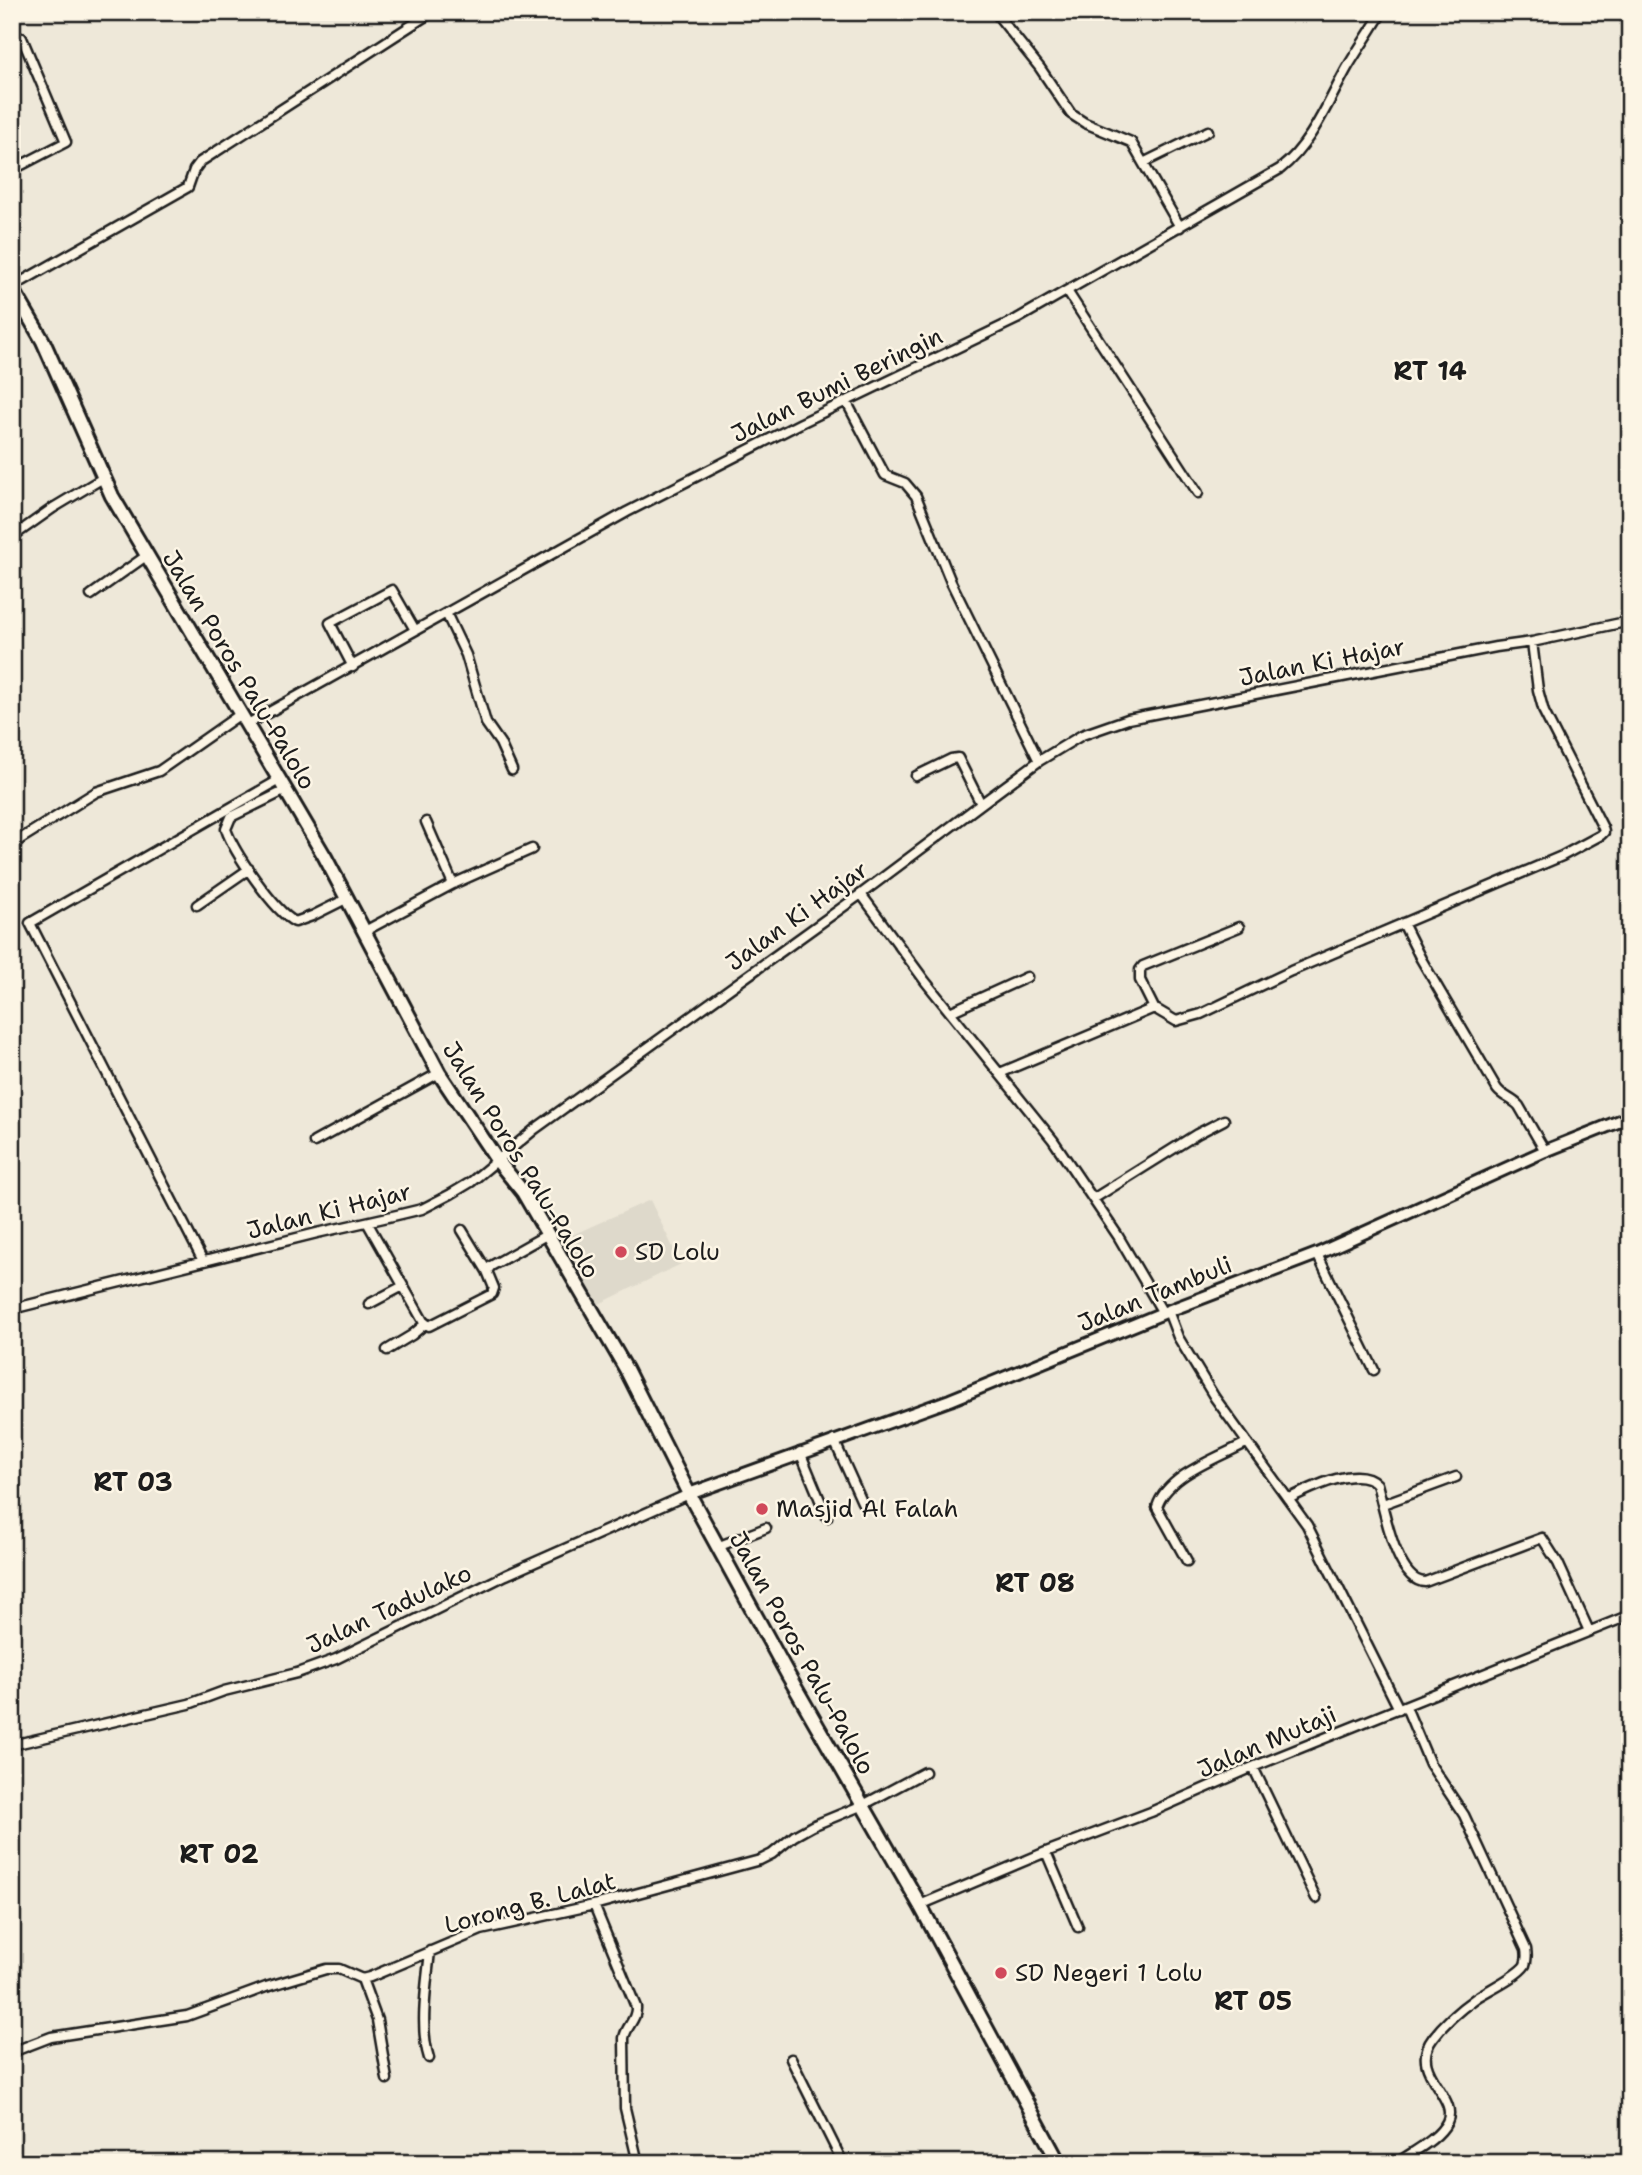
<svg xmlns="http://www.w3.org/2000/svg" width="1642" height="2175" viewBox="0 0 1642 2175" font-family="'Shantell Sans',sans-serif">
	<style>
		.built { fill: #ded9cb }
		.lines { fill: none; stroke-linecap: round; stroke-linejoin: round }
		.minor-casing { stroke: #1c1c1c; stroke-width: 13 }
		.tertiary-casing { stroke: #1c1c1c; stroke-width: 16 }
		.primary-casing { stroke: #1c1c1c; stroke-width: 18 }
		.minor { stroke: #fcf5e5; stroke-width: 8 }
		.tertiary { stroke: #fcf5e5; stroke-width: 10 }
		.primary { stroke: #fcf5e5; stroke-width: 12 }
		.poi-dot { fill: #d1495b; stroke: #fcf5e5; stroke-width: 2.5 }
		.labels { text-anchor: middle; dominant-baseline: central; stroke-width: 5; stroke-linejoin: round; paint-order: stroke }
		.street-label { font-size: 24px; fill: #1c1c1c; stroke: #fcf5e5 }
		.poi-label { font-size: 24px; fill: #1c1c1c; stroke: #fcf5e5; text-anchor: start }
		.neighbourhood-label { font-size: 26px; font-weight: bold; fill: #1c1c1c; stroke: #fcf5e5 }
	</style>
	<rect width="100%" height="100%" fill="#eee8d9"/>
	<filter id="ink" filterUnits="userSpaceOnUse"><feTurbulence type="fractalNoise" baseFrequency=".0143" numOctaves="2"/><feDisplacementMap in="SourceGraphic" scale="14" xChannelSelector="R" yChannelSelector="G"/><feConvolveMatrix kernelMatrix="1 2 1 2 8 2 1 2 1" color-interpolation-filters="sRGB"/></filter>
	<g filter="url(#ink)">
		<path class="built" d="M650,1200l31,64 -84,41 -36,-65z"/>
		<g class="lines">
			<defs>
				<path id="minor" d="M995,12l45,56 31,46 14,9 46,19 49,85
					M12,43l10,-5 44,104 -54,28
					M1143,163l65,-32
					M12,287l176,-100 6,-17 6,-8 232,-150
					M1067,291l131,202
					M846,401l39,74 20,8 11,13 35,86 88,179
					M12,537l41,-29 50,-30
					M91,595l55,-39
					M446,613l20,42 20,68 14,20 12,27
					M353,667l-23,-44 62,-33 23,40
					M246,725l381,-213 174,-89 216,-104 263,-150c31,-24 48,-67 67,-101 11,-19 24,-37 35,-56
					M916,776l35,-17 7,-1 23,46
					M286,790l-55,27 -5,12c7,22 48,82 69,93l17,-6 34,-17
					M426,822l27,62
					M12,846l10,-8 74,-46 63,-21 80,-56
					M861,894l64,87 128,159 65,96 45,77
					M197,905l52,-36
					M1403,923l18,36 76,130c6,8 15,9 22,17l26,45
					M363,932l90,-48 79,-35
					M1154,1008l-14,-28v-10l3,-4 96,-39
					M950,1012l77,-35
					M1000,1073l154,-65 22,13 25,-7 90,-43 271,-115 39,-21 3,-3 -1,-4 -59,-116 -6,-22 -6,-48
					M314,1142l125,-69
					M1093,1199l104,-65 27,-14
					M367,1222l56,99 6,5 63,-32 2,-6 -7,-17 4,-5 57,-32
					M462,1230l25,41
					M1317,1254l57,116
					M203,1261l-173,-338 249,-143
					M369,1304l34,-18
					M12,1309l305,-76 80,-18 25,-6 29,-15 20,-12 64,-53 326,-235 120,-90 58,-43 43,-26 46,-16 368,-72 36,-5 98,-21
					M1168,1311l10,26 37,61 92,127 92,184
					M387,1350l25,-15 13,-11
					M834,1440l28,62
					M800,1452l27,65
					M1288,1499c21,-10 70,-36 89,-15 7,24 19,98 48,98l117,-44 16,25 31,68
					M1383,1504l73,-27
					M717,1547l49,-19
					M1187,1561l-30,-54c10,-32 61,-49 89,-64
					M12,1745l177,-41 35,-13 73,-18 39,-14 170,-84 183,-81
					M1253,1767l63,131
					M1046,1852l32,75
					M594,1905l42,102c1,13 -10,19 -12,31l1,70 13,55
					M920,1905l126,-53 105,-40 102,-45 377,-152
					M362,1979l15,41 10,59
					M12,2052l39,-15 136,-21 79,-29 60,-18h13l23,10 8,-2 111,-47 113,-25 166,-45 12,-6 22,-18 18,-10 51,-21 62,-33
					M429,2058c-10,-31 -2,-75 1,-107
					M791,2059l52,104
					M1397,2163c15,-11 41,-23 50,-41 13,-26 -40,-50 -14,-84 12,-16 26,-28 43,-40 12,-8 42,-22 49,-33 2,-5 2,-10 1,-16l-62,-134 -34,-51 -24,-57"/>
				<path id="tertiary" d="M689,1494l261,-94 218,-89 149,-57 228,-103 85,-34"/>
				<path id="primary" d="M12,288l31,53 69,155 213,361 114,216 58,87 26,32 103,177 63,125 99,181 132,230 139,258"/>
			</defs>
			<use href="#minor" class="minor-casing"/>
			<use href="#tertiary" class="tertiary-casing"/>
			<use href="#primary" class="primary-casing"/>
			<use href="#minor" class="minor"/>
			<use href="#tertiary" class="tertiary"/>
			<use href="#primary" class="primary"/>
		</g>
	</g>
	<g class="poi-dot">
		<circle cx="621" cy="1252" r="7"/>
		<circle cx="762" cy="1509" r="7"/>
		<circle cx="1001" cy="1973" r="7"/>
	</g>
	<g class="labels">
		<g class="street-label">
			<text transform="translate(837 385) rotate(-26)">Jalan Bumi Beringin</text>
			<text transform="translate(1322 662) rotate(-11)">Jalan Ki Hajar</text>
			<text transform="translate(239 670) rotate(59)">Jalan Poros Palu-Palolo</text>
			<text transform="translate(797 916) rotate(-36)">Jalan Ki Hajar</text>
			<text transform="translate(521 1160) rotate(58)">Jalan Poros Palu-Palolo</text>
			<text transform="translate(329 1211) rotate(-14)">Jalan Ki Hajar</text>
			<text transform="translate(1155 1294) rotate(-22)">Jalan Tambuli</text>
			<text transform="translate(389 1609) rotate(-25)">Jalan Tadulako</text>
			<text transform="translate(802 1653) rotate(61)">Jalan Poros Palu-Palolo</text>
			<text transform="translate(1267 1742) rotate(-23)">Jalan Mutaji</text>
			<text transform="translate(530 1903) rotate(-15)">Lorong B. Lalat</text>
		</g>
		<g class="poi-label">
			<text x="635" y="1252">SD Lolu</text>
			<text x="776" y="1509">Masjid Al Falah</text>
			<text x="1015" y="1973">SD Negeri 1 Lolu</text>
		</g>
		<g class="neighbourhood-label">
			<text x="1430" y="370">RT 14</text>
			<text x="133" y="1481">RT 03</text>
			<text x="1035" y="1582">RT 08</text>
			<text x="219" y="1853">RT 02</text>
			<text x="1253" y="2000">RT 05</text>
		</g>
	</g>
	<rect width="1642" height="2175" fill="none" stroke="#fcf5e5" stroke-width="42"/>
	<rect x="21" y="21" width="1600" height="2133" fill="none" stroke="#1c1c1c" stroke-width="2.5" filter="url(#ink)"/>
</svg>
